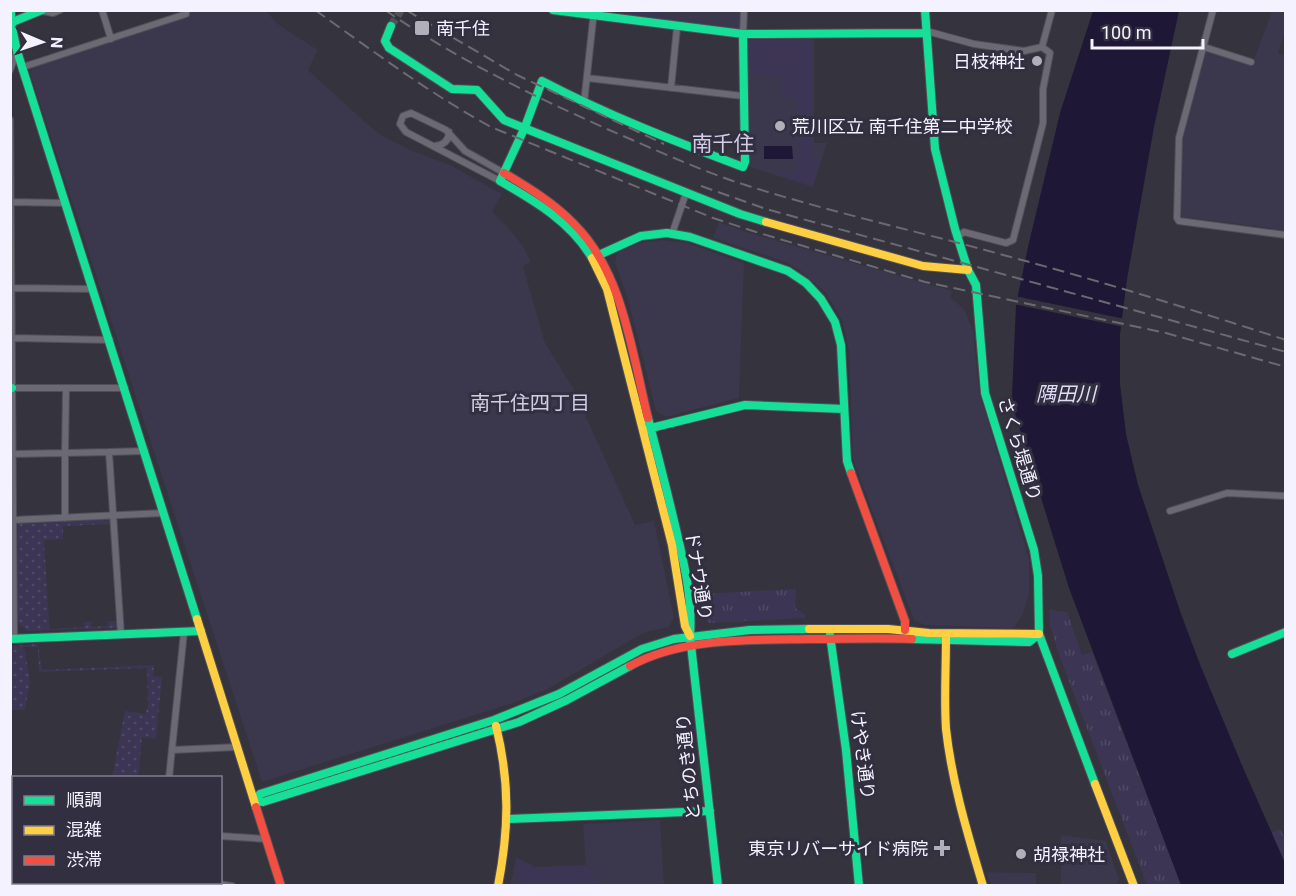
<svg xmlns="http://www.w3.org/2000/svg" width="1296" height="896" viewBox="0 0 1296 896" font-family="Roboto,'Noto Sans JP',sans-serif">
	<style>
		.built { fill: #3b374d }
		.grass { fill: url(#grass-dots) }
		.park { fill: url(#park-tufts) }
		.pitch { fill: #3c3654 }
		.water { fill: #1e1735 }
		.pier { fill: #35333d }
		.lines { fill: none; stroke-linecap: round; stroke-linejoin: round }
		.secondary-tunnel { stroke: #52505a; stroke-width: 8; stroke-dasharray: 8 4; stroke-linecap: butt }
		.street-casing { stroke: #514f57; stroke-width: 8 }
		.fast-casing { stroke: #514f57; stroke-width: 10 }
		.slow-casing { stroke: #514f57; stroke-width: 10 }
		.jam-casing { stroke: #514f57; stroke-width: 10 }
		.street { stroke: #6b6974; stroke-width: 6 }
		.fast { stroke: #16e098; stroke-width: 8 }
		.slow { stroke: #ffcf43; stroke-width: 8 }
		.jam { stroke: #f24e42; stroke-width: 8 }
		.rail { stroke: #6b6a73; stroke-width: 2; stroke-dasharray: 12 6; stroke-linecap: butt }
		.poi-dot { fill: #b1afba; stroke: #322f41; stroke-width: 2 }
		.labels { text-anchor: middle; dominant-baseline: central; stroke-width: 6; stroke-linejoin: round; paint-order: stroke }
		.poi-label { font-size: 18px; fill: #f4f2fe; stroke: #322f41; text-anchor: start }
		.street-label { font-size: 18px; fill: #f4f2fe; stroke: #322f41 }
		.water-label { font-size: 20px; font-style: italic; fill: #dfdcf6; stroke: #322f41 }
		.neighbourhood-label { font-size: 20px; fill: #d0cde4; stroke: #322f41 }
		.quarter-label { font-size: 21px; fill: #d0cde4; stroke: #322f41 }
	</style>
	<defs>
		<pattern id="grass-dots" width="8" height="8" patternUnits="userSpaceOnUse" patternTransform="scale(1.5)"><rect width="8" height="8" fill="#3c3654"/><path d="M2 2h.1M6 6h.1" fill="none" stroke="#4f4a65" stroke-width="1.8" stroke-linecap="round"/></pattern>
		<pattern id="park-tufts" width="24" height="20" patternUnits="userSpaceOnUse" patternTransform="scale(1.5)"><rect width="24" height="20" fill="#3c3654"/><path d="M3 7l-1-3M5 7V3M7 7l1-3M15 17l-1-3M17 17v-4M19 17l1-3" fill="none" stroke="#4f4a65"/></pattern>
	</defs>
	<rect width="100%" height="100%" fill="#35333d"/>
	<path class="built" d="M187,11h79l13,14 39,25 -10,20 58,53 18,14 24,12 44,17 50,28 -10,18 19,19 12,15 8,16 -8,4 22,77 28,45 62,137 19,-4 20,96 -5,10 -26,6 -95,56 -35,14 -251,79 -232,-709 3,-7z
		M596,11h145v17l-2,2 -143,-16z
		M1272,11h13v21l-7,21 8,3 -1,174 -103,-13 -2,-3 3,-77 23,-85 2,-1 44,14z
		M814,36v107h13l-14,44 -66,-21 -1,-128z
		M719,222l34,12 199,57 -1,7 13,11 9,21 6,61 50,168v34l-6,21 -9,14 -90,-3 -10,-5 -61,-160 -4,-108 -6,-30 -17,-29 -28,-24 -15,-8 -70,-23z
		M662,240l25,3 57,20 -5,135 -73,19 -10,-6 -29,-115 -12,-33 2,-11 22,-9z
		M660,820l4,65 -154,1 6,-29 19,10 51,-2 -3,-41z
		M1061,835l45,6 13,38 -4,6h-54z
		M986,872l50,1v12h-45z"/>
	<path class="grass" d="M111,519l5,60 -2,-1 -5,-54 -46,2v13l-19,1 5,80 1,9 34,-2v-5h7l1,5 15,-1 1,-5h9v7l-90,3 -9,-9v-99z
		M38,644l4,26 112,-5 -1,11 9,1 -6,62 -14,-2 -4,40h-26l13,-66 20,3 3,-7 -1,-39 -108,4 -1,-25h-14l6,34 -5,29h-14v-64z"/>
	<path class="park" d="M796,589l-1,19 9,6 2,4 -97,5 -7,-7 -3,-22z
		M1049,610l18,2 15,43 10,-3 89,233h-34l-88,-230 -9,-30z
		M1280,829l5,10v24l-14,-30z"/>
	<path class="pitch" d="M599,10h65v9z
		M749,39h62l1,119h8l-7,27 -33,-9v-2l17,-1v-75l-16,-1 -1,-21h-27l-1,-10 -2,-1z
		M518,860l16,7 58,-1v7l7,12h-82l1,-8 -3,-1z"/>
	<path class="water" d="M1093,11h86l-25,116 -27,152 -7,55v50l6,50 12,51 43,129 20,53 40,96 44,100v22h-104l-112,-297 -56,-181 -1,-11 4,-91 12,-58 32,-134z
		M764,146h28l1,13h-29z"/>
	<path class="pier" d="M1015,296l110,23 -1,8 -111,-23z"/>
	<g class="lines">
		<path class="secondary-tunnel" d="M391,26l10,-16"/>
		<defs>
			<path id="street" d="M102,10l9,29
				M1213,10l-34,128 -2,80 2,3 107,14
				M42,11l11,2 7,-3
				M925,33l5,-1 44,12 50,7 18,-4
				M743,34l1,-24
				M1204,47l47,15
				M23,67l163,-53v-4
				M10,70l7,-19
				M587,78l156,18
				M671,88l6,-61
				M584,103l9,-83v-10
				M10,120l4,518
				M435,146c8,-1 14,-5 14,-14
				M500,181l-94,-49 -6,-8 3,-8 8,-3 35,17 19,21 39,22
				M10,202l55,1
				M672,234l14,-41
				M957,237l7,-5 42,11 7,-3 30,-117v-34l7,-36 -8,-6 10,-37
				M10,288l83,1
				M12,338l98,2
				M12,388h113
				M66,388l-1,65 44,-1 12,183
				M109,452l36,-1
				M12,454l53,-1v65
				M1170,511l57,-18 59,3
				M13,520l151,-7
				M172,750l66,-3
				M169,778l15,-146
				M220,836l47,3
				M204,882l28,4
				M115,886l1,-4
				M138,886l1,-4"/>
			<path id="fast" d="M11,10v13l6,28 180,568
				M553,10l190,24 182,-1
				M925,10l10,139 20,80 13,41 8,15 9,108 49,157 4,26 1,58 56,150
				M10,23l32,-13
				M391,26l-6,15 4,7 63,41 25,1 27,30 236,94 26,8
				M599,255l42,-19 26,-3 23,4 98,34 18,12 15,16 14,23 6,23 6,116 4,12
				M592,258c-21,-36 -57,-57 -92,-77l25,-54 17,-46c65,34 132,60 201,86l2,-5 -2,-128
				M10,387l2,1
				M648,418c9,34 18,69 26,103 9,38 19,76 16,115l28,250
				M647,429l98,-24 99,4
				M830,635l16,115 13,136
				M10,639l191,-8
				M912,639l117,3 9,-7
				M1232,654l54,-22
				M255,800l5,-6 234,-74 65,-26 83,-45 32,-10 76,-9 59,-1
				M255,800l8,2 256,-80 48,-22 63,-34
				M509,819l201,-8"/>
			<path id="slow" d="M766,222l157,44 45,4
				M592,258l15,31 65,256 13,81 5,10
				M197,619l59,188
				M809,629h79l41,4 110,1
				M946,637c0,31 -2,62 0,92 6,54 22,106 37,157
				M496,726c14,57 13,103 2,160
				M1095,784l39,102"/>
			<path id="jam" d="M504,173c25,15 50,30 70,51 49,48 58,129 74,194
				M851,473l54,148v9
				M630,666c52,-29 122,-26 181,-27 34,0 68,-1 101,0
				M256,807l25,79"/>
		</defs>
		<use href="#street" class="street-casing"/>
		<use href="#fast" class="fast-casing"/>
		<use href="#slow" class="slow-casing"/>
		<use href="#jam" class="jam-casing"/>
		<use href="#street" class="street"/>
		<use href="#fast" class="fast"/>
		<use href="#slow" class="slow"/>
		<use href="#jam" class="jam"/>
		<path class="rail" d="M315,10c58,41 114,83 176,117l222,91 43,14 169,50 241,51 120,34
			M385,10c70,48 144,84 222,119 42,18 85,38 129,53 89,29 181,49 271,74 94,25 186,54 279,84
			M406,10l111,65 147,69
			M701,186l65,23 520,143"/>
	</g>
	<g class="poi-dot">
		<rect x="414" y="20" width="16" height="16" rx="3"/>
		<circle cx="1037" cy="61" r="6"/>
		<circle cx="780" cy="126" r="6"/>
		<path d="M939 839h6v6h6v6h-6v6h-6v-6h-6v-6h6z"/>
		<circle cx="1021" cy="854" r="6"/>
	</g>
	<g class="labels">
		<g class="poi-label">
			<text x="436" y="28">南千住</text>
			<text x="1025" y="61" text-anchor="end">日枝神社</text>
			<text x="792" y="126">荒川区立 南千住第二中学校</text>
			<text x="928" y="848" text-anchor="end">東京リバーサイド病院</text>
			<text x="1033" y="854">胡禄神社</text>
		</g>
		<g class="street-label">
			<text transform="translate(1020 449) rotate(73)">さくら堤通り</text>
			<text transform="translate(699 576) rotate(81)">ドナウ通り</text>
			<text transform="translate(863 755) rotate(83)">けやき通り</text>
			<text transform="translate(688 767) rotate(-96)">とちのき通り</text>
		</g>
		<g class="water-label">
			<text x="1066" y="394">隅田川</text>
		</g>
		<g class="neighbourhood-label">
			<text x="530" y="403">南千住四丁目</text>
		</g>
		<g class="quarter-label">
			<text x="723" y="144">南千住</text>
		</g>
	</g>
	<rect width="1296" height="896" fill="none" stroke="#f4f2fe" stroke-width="24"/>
	<rect x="12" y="776" width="210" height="108" fill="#322f41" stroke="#807d8d" stroke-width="1.5"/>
	<rect x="24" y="796" width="30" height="9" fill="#16e098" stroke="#807d8d" stroke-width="1.5"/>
	<text x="66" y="806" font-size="18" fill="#f4f2fe">順調</text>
	<rect x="24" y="826" width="30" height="9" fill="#ffcf43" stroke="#807d8d" stroke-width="1.5"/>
	<text x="66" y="836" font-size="18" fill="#f4f2fe">混雑</text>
	<rect x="24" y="856" width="30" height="9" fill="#f24e42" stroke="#807d8d" stroke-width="1.5"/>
	<text x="66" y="866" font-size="18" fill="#f4f2fe">渋滞</text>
	<g transform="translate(42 42) rotate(92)" stroke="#322f41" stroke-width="4.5" paint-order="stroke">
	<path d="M0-4.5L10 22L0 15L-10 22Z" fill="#f4f2fe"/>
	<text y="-9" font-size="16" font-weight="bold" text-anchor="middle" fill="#f4f2fe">N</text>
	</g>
	<path d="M1092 39v9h111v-9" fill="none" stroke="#f4f2fe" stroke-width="3"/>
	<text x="1101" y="39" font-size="18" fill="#f4f2fe" stroke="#322f41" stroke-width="4.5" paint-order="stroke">100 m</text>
</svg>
